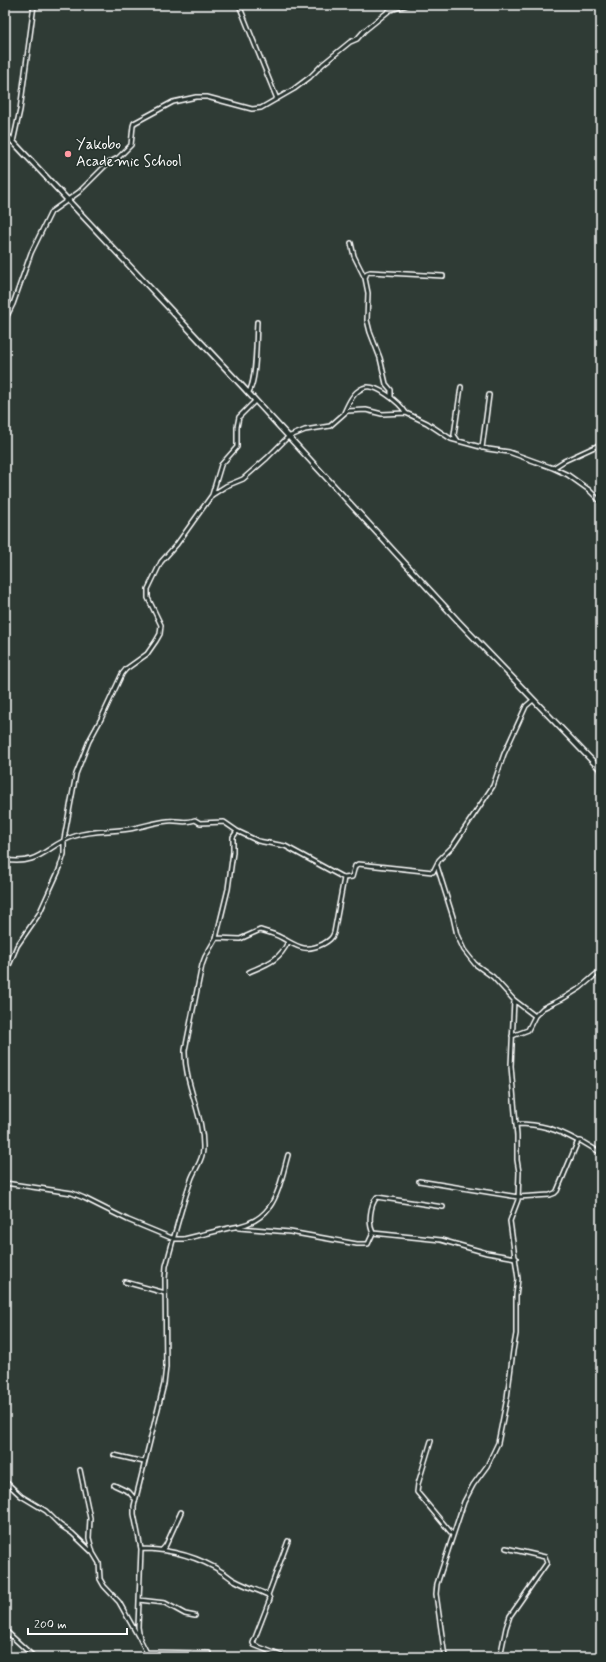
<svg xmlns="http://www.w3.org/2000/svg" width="606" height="1662" viewBox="0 0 606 1662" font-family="Mynerve,sans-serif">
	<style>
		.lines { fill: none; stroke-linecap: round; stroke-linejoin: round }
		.minor-casing { stroke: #fff; stroke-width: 6 }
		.tertiary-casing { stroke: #fff; stroke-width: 7 }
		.minor { stroke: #26332d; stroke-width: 3 }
		.tertiary { stroke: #26332d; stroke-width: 4 }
		.poi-dot { fill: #ff9aa2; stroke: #26332d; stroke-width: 1.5 }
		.labels { text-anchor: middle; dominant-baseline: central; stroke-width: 3; stroke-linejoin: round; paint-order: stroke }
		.poi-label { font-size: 15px; fill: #fff; stroke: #26332d; text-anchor: start }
	</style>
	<rect width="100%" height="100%" fill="#2f3b35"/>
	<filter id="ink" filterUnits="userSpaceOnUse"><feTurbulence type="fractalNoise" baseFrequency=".025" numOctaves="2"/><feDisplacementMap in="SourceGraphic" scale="8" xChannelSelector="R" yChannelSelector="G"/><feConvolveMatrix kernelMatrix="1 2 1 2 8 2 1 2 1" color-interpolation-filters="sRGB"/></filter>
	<g filter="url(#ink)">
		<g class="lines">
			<defs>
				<path id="minor" d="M239,5l38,94
					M13,142l7,-32 14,-105
					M351,243l3,13 11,22 3,15 -1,27 3,12 10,26 6,26 5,6v7
					M365,278l2,-5 3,-1 73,4
					M5,320l8,-16 18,-51 20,-41 28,-20 29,-29 10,-5 13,-13 2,-19 1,-3 39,-21 23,-5h11l45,12 9,-1 33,-19 16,-12 13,-13 27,-22 7,-3 7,-8 21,-17 5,-4 17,-5
					M248,393c9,-10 8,-56 9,-71
					M344,413c4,-9 9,-21 19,-25 12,-6 37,15 43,25
					M458,441l-4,-6 7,-48
					M482,448l7,-53
					M553,468l11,-7 37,-17
					M212,495l9,-30 16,-18v-20l2,-10 16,-16
					M5,860c36,6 41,-15 70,-24 17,-6 37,-4 54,-7 13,-2 26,-7 39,-8 11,-1 16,3 27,-1l5,3 24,-1 13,9 21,10 27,5 59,32 8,-1 3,-11 3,-2 75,8 6,-12 14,-14 40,-60 11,-32 22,-48 7,-6
					M437,866l16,51 4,18 7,15 11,14 18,13 21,23 21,16
					M216,938l24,1 20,-9c7,2 15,4 22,8 15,8 22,15 41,6 5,-3 9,-5 11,-11l10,-55
					M249,972c18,-8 30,-11 39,-30
					M5,975l12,-29 22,-32 20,-44 5,-16v-15l12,-65 13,-33 12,-22 21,-45 4,-5 21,-15 9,-13 4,-7 1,-9 -13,-27v-9l13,-27 16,-18 35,-49 14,-9 17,-7 24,-21 21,-21 17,-7 25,-4 17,-15 19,-1 16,4 24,-1 21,10 24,16 37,10 21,3 44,16 15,7 21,15 12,12
					M512,1036l16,-6 7,-14 8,-8 21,-10 16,-10 21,-18
					M516,1124c25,0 40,5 62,17
					M419,1181l99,16 32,-2 5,-2 2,-2 21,-50h3l20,12
					M5,1183l67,10 12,5 44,22 46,19h10l45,-11c46,-5 49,-37 59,-73
					M239,1228l51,4 67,12h11l5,-11 68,7 46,13 29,5
					M373,1233c-5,-10 -3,-28 4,-36l66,10
					M125,1282l40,11
					M431,1441l-13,43 -1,8 36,43
					M114,1455l30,7
					M80,1470l10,48 -1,20 4,15
					M5,1481l16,15 25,15 14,14 12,8 21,20 6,10 1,16 4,7 15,16 19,34
					M114,1485l15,7 5,6
					M141,1549c29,0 58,8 83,24 3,2 6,5 10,7 11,6 23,10 34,15l2,4 -17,44 1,2 30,12
					M162,1550l4,-5 15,-33
					M5,1589v8
					M268,1595l20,-54
					M139,1600l26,3 20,11 10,2
					M5,1630l29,27
					M146,1652l63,1
					M149,1657l-9,-18 -2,-12 3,-78 -7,-35v-8l30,-122 2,-17 -1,-88 1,-13c8,-29 15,-58 25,-86 3,-10 12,-19 12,-31 1,-34 -19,-65 -18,-99l17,-85 3,-8 11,-19 12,-49 5,-37v-15l4,-6
					M445,1657l-9,-63 1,-10 27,-82 9,-17 14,-19 11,-23 9,-45 6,-47 3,-17v-38l2,-17 -8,-58 8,-21 1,-28 -2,-12v-24l-6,-70 3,-66
					M500,1657l6,-29 4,-12 37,-53 -2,-6 -39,-9"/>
				<path id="tertiary" d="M5,133l238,254 216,235 142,148"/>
			</defs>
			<use href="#minor" class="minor-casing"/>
			<use href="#tertiary" class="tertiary-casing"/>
			<use href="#minor" class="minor"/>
			<use href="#tertiary" class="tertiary"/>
		</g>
	</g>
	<circle class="poi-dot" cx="68" cy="154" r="4"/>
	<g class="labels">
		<g class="poi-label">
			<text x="76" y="145">Yakobo<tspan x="76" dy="17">Academic School</tspan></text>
		</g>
	</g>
	<rect width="606" height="1662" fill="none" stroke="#26332d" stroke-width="20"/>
	<rect x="10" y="10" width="586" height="1642" fill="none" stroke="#fff" stroke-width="1.5" filter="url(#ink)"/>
	<path d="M28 1628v6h99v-6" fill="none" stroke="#ffffff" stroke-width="2"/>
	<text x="34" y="1628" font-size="12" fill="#ffffff" stroke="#26332d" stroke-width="3" paint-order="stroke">200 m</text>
</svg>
